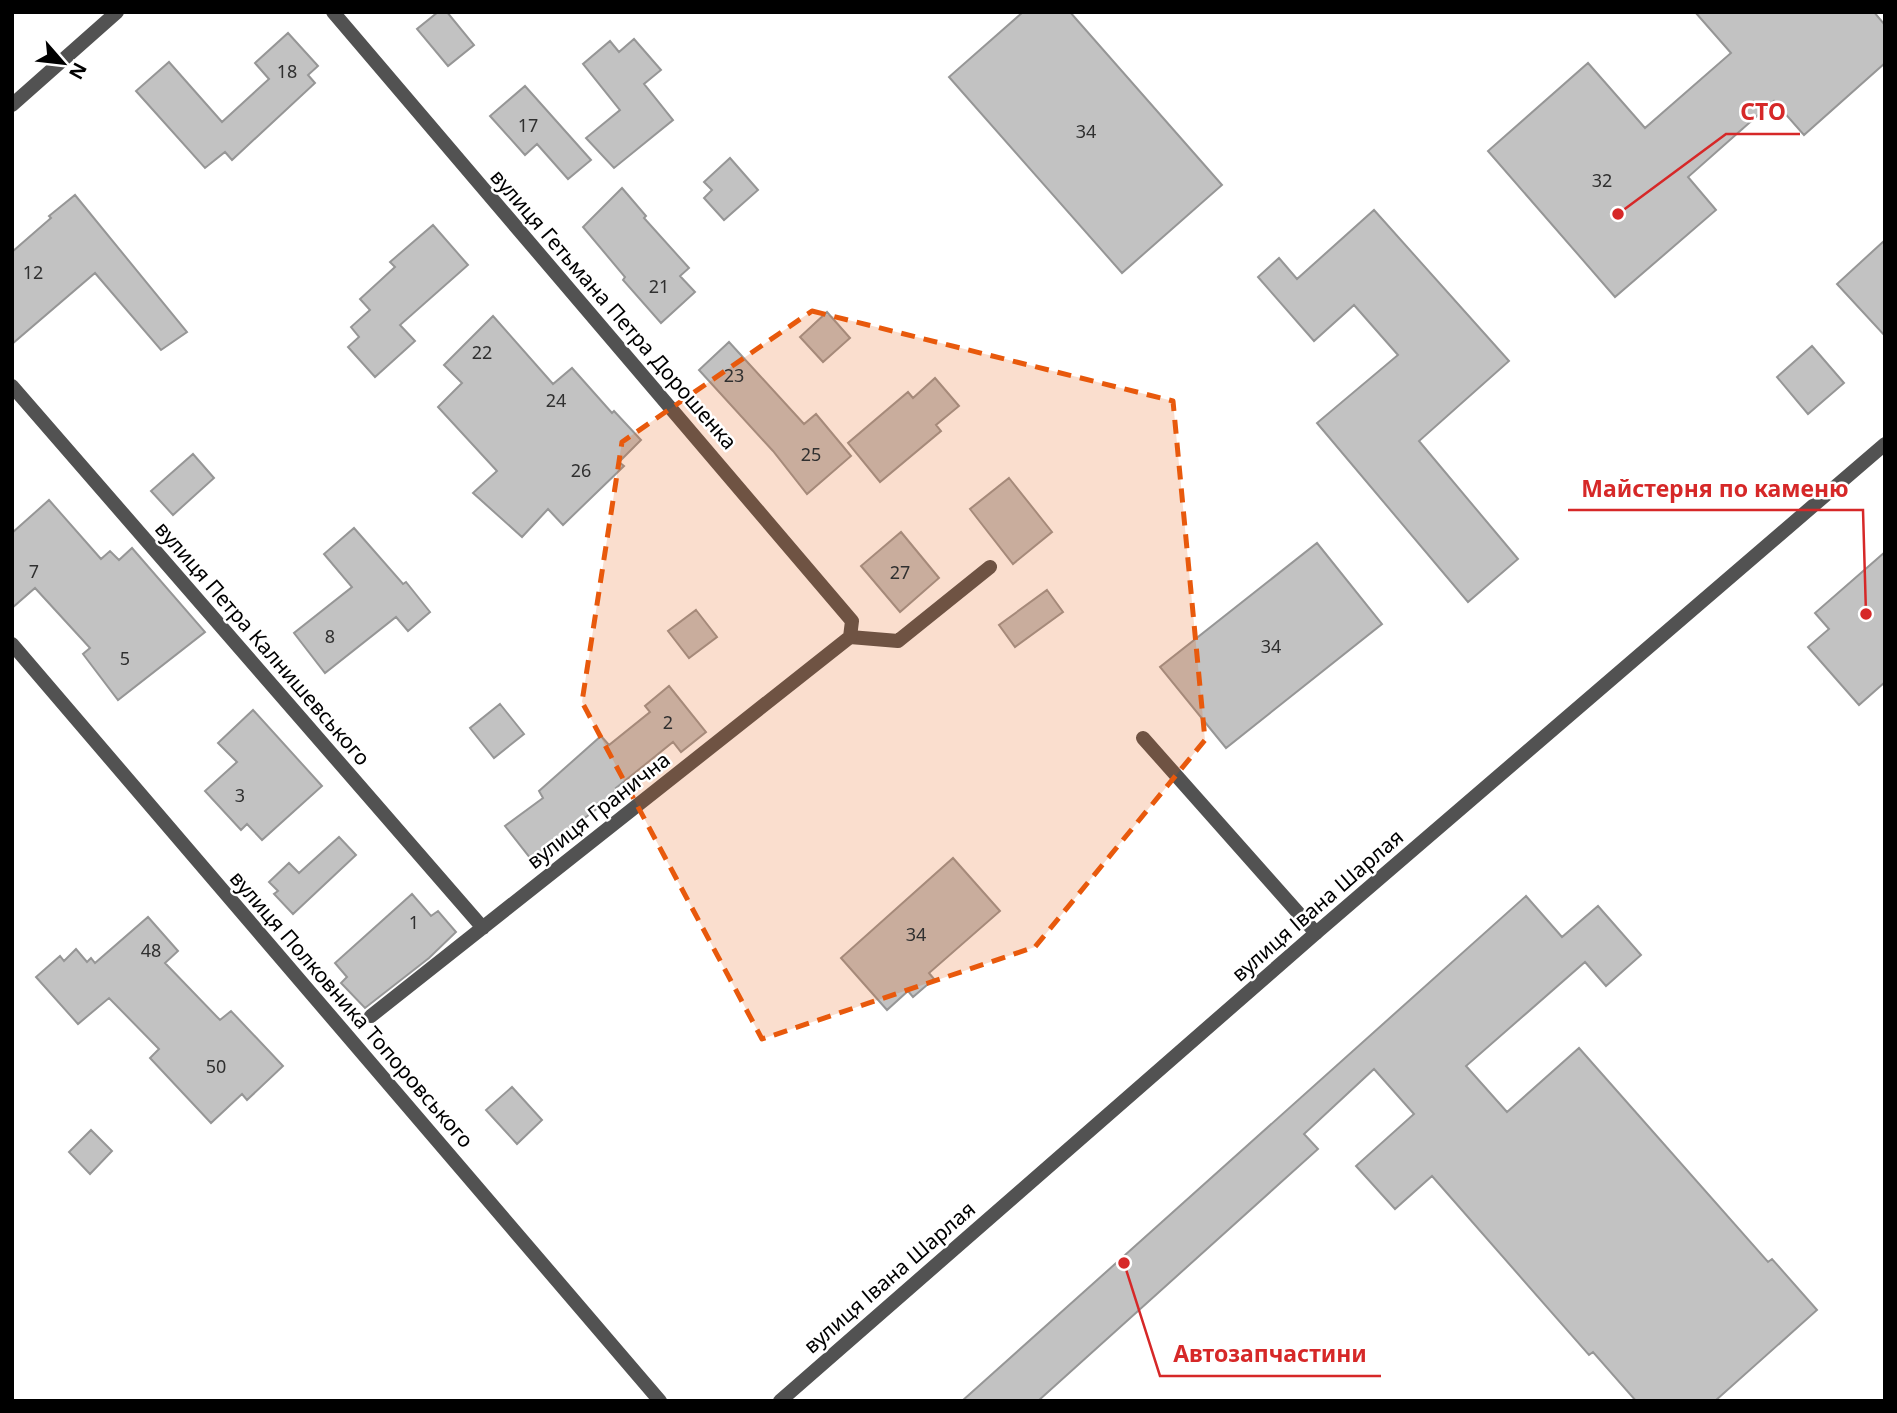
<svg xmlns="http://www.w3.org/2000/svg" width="1897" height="1413" viewBox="0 0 1897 1413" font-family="'Noto Sans',sans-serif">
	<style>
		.building { fill: #c2c2c2; stroke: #969696; stroke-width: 2 }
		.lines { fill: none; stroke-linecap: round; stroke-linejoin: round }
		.service { stroke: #525252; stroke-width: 14 }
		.minor { stroke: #525252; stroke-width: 14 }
		.marked { fill: #e8590c; fill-opacity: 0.2; stroke: #e8590c; stroke-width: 5; stroke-dasharray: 14 9; stroke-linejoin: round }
		.labels { text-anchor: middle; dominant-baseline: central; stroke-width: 5; stroke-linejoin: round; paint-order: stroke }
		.number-label { font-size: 18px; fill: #303030 }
		.street-label { font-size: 21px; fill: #000; stroke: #fff }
		.leader { fill: none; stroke: #d62828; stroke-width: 2.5 }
		.callout-dot { fill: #d62828; stroke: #fff; stroke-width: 2.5 }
		.callout-label { font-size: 23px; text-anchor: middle; font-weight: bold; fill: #d62828; stroke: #fff; stroke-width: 5; stroke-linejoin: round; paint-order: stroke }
	</style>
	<rect width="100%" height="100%" fill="#fff"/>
	<path class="building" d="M438,12h9l27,33 -26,21 -31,-37z
		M1023,12h47l152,173 -100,88 -173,-196z
		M1695,12h179l11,13v38l-81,72 -30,-34 -86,76 28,33 -101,87 -127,-146 100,-88 57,65 86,-75z
		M288,33l30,33 -10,9 7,8 -83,77 -7,-8 -20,16 -69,-77 33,-29 53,60 47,-43 -14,-16z
		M634,39l27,31 -17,14 29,36 -59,48 -28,-30 34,-28 -37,-46 27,-23 9,11z
		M525,86l66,74 -23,19 -31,-35 -12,11 -35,-39z
		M730,158l28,32 -34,30 -20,-22 8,-8 -8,-8z
		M622,188l24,28 -2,2 45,50 -9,8 15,16 -34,31 -38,-43 2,-3 -42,-50z
		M75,195l112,137 -26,18 -66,-77 -83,71v-92l39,-34 -2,-2z
		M1374,210l135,151 -90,80 99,118 -50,43 -151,-179 81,-68 -44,-50 -40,36 -56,-64 21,-19 18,21z
		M433,225l35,40 -68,60 15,16 -40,36 -27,-30 11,-10 -8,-10 19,-17 -10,-11 35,-32 -5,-5z
		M1885,240v96l-48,-52z
		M827,312l23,26 -27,24 -23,-25z
		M493,316l60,68 19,-16 40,45 2,-2 27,29 -22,22 5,4 -61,59 -15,-16 -26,28 -49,-44 24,-22 -59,-64 24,-24 -18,-18z
		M729,342l75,82 12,-10 35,42 -44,38 -34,-43 -74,-81z
		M1812,346l32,37 -36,31 -31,-37z
		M935,378l24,28 -23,19 5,6 -61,51 -32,-39 60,-51 5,6z
		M193,454l21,24 -41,37 -22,-24z
		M1009,478l43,54 -39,32 -43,-55z
		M49,500l52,59 9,-8 9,9 13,-12 73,84 -87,68 -35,-46 7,-6 -55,-60 -23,20v-75z
		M354,528l49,56 3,-2 24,30 -22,19 -12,-14 -71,56 -31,-40 58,-46 -28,-33z
		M901,532l38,46 -39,34 -39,-46z
		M1317,543l65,81 -156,124 -66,-81z
		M1885,552v130l-26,23 -51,-58 21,-18 -14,-16z
		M1047,590l16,22 -48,35 -16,-22z
		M696,610l21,27 -28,21 -21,-27z
		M669,686l37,46 -25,20 -8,-10 -57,46 3,4 -12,9 -76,58 -26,-33 38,-28 -4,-7 62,-55 8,9 41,-33 -5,-6z
		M500,704l24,30 -30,24 -24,-30z
		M253,710l69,76 -60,54 -15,-16 -6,6 -36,-39 32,-29 -19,-19z
		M339,837l17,18 -63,59 -19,-20 4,-3 -9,-9 20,-19 10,10z
		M953,858l47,53 -71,62 5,6 -21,18 -5,-6 -21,19 -46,-52z
		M412,894l19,22 7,-5 18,21 -27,26 -64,50 -24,-25 6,-6 -12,-14z
		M1526,896l36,41 36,-31 43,49 -35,31 -21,-24 -119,104 41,46 72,-64 189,214 4,-3 45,51 -102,91h-79l-43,-49 -4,3 -157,-179 -37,33 -39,-43 58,-52 -40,-45 -70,65 14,15 -280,252h-76z
		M148,917l30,34 -13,12 55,57 11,-9 52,55 -36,34 -5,-6 -31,29 -61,-65 9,-9 -50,-51 -31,26 -42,-47 24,-21 4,5 12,-12 11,13 4,-4 4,5z
		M512,1087l30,33 -25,24 -31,-34z
		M91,1130l21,21 -22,23 -21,-22z"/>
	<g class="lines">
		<path class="service" d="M850,637l48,4 92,-74
			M1143,738l173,195"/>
		<path class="minor" d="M333,12l519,609 -2,16 -479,379
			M12,105l105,-93
			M12,386l471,542
			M12,644l648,757
			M780,1401l536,-468 569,-489"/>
	</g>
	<path class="marked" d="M812,311l361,90 32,339 -170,207 -273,92 -180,-337 40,-260z"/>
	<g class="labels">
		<g class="number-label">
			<text x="287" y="71">18</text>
			<text x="528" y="125">17</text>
			<text x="1086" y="131">34</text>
			<text x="1602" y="180">32</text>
			<text x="33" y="272">12</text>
			<text x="659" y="286">21</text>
			<text x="482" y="352">22</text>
			<text x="734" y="375">23</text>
			<text x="556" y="400">24</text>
			<text x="811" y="454">25</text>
			<text x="581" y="470">26</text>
			<text x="34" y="571">7</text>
			<text x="900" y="572">27</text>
			<text x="330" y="636">8</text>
			<text x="1271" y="646">34</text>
			<text x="125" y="658">5</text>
			<text x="668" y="722">2</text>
			<text x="240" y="795">3</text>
			<text x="414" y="922">1</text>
			<text x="916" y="934">34</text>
			<text x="151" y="950">48</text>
			<text x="216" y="1066">50</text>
		</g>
		<g class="street-label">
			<text transform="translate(614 309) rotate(49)">вулиця Гетьмана Петра Дорошенка</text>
			<text transform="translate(263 643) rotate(49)">вулиця Петра Калнишевського</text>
			<text transform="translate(598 810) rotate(-38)">вулиця Гранична</text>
			<text transform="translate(1317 905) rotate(-41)">вулиця Івана Шарлая</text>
			<text transform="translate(352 1009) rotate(49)">вулиця Полковника Топоровського</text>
			<text transform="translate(889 1277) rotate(-41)">вулиця Івана Шарлая</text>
		</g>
	</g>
	<path class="leader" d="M1618 214L1726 134H1800M1866 614L1863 510H1568M1124 1263L1160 1376H1381"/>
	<g class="callout-dot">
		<circle cx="1618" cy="214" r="7"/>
		<circle cx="1866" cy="614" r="7"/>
		<circle cx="1124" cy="1263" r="7"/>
	</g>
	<g class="callout-label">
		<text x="1763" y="120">СТО</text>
		<text x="1715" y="497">Майстерня по каменю</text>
		<text x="1270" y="1362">Автозапчастини</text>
	</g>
	<rect width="1897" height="1413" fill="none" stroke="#000000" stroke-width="28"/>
	<g transform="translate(63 63) rotate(118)" stroke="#ffffff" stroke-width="5" paint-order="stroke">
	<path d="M0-5L12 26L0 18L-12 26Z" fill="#000000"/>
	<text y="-10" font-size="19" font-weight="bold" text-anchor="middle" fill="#000000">N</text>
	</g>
</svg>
